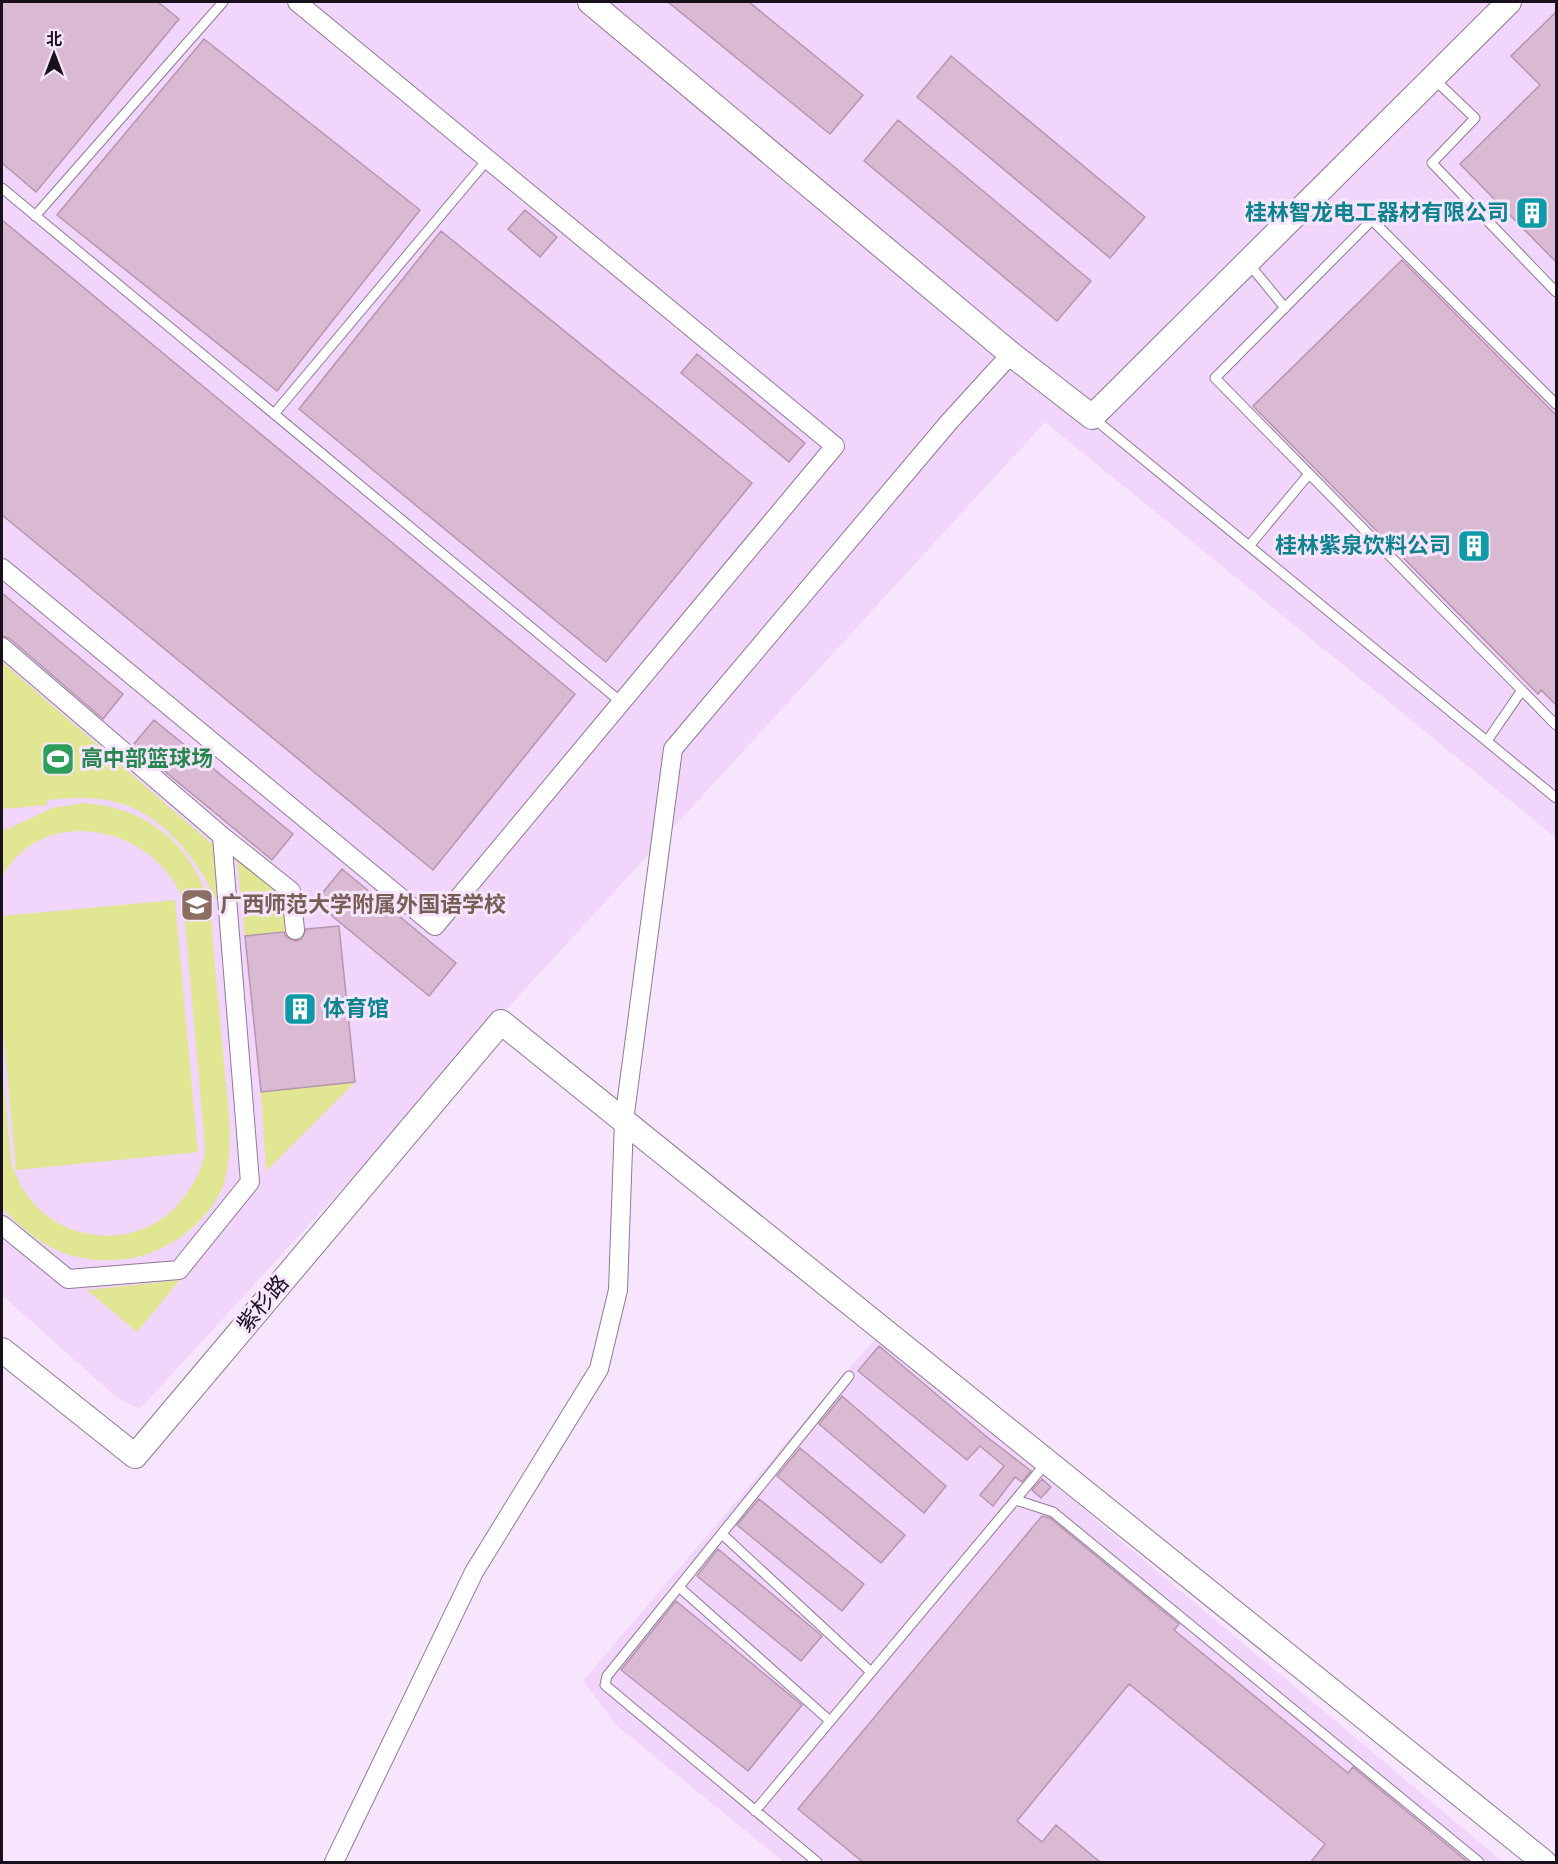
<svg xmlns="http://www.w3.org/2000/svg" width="1558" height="1864" viewBox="0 0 1558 1864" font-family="Karla,'Noto Sans SC',sans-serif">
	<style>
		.built { fill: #f1d5fb }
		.green { fill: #e0e691 }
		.building { fill: #dabad3; stroke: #b596ae; stroke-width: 1.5 }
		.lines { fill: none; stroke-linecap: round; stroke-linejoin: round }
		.lane-casing { stroke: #8e7996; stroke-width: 11 }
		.street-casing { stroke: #8e7996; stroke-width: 20 }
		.secondary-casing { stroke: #8e7996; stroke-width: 26 }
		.lane { stroke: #fff; stroke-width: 9 }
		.street { stroke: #fff; stroke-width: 18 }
		.secondary { stroke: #fff; stroke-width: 24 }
		.labels { text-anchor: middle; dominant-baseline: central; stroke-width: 6; stroke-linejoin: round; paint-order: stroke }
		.culture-label { font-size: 22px; font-weight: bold; fill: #0d838f; stroke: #f7e5fe; text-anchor: end }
		.leisure-label { font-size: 22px; font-weight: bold; fill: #27864d; stroke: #f7e5fe; text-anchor: start }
		.education-label { font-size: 22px; font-weight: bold; fill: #785e54; stroke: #f7e5fe; text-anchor: start }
		.street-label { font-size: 22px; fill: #18101b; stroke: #f7e5fe }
	</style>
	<rect width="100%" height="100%" fill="#f7e5fe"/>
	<path class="built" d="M2,2h1554v836l-511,-416 -905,987 -24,-12 -114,-102z
		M878,1335l179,152 446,375h-719l-167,-136 -34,-45z"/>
	<path class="green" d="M2,662l211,183 5,57c-21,-41 -53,-88 -102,-100 -23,-6 -46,-4 -69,-2v5l-45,4z
		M84,803c64,5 106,40 126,101 4,53 9,106 14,159 3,38 11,79 1,117 -12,40 -59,75 -99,79 -54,6 -87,-12 -124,-51v-141l9,94c4,13 10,26 18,37 40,50 117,51 155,-1 11,-15 20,-30 21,-50l-22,-247c-28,-75 -141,-98 -181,-23v-47l6,-1 44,-21z
		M237,857l46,35 4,39 -42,5z
		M175,900l23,252 -182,18 -14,-154v-100z
		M355,1082l-89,89 -5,-79z
		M180,1280l-43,52 -50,-42z"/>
	<path class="building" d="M2,2h156l21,17 -143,173 -34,-29z
		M668,2h81l114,93 -33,39z
		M1557,11v252l-97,-99 80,-79 -29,-29z
		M204,39l216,171 -143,181 -220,-176z
		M951,56l194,161 -35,41 -193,-161z
		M898,120l193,161 -34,40 -193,-160z
		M525,210l32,27 -17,20 -32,-28z
		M2,220l573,474 -142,176 -431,-355z
		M441,231l311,252 -146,179 -307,-253z
		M1402,260l155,156v290l-16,-16 -3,4 -285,-288z
		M697,354l108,89 -16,19 -108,-89z
		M2,593l121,101 -20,25 -94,-81 -7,-2z
		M154,720l139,114 -21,26 -139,-115z
		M342,869l114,94 -27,33 -114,-94z
		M339,926l16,156 -94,10 -16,-156 39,-4 2,5 10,4 6,-2 4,-10z
		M879,1346l108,91 44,34 -9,11 -7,-5 -22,29 -13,-11 24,-29 -24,-20 -13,14 -109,-89z
		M842,1396l104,90 -22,27 -105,-89z
		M800,1448l105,87 -24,28 -104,-87z
		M1042,1479l9,8 -10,11 -9,-8z
		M759,1499l105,85 -22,27 -105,-86z
		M1042,1516l8,2 129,106 -5,6 174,143 5,-6 116,96h-159l15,-19 -196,-160 -112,137 25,21 14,-17 45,38h-237l-66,-54z
		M718,1549l104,87 -21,25 -104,-85z
		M676,1601l126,104 -54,66 -127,-101z"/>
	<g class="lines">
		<defs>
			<path id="lane" d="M1434,79l41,39 -43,45 124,129
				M2,188l619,514
				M35,216l188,-214
				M1249,264l36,44
				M1556,404l-184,-184 -157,158 341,347
				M274,414l214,-255
				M1092,417l464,381
				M1249,546l60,-72
				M1487,741l35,-51
				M1016,1500l37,12 426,350
				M722,1534l149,138
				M679,1587l151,134
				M755,1811l292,-349
				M817,1862l-212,-177 2,-9 242,-300"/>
			<path id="street" d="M2,568l433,358 400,-480 -538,-444
				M2,647l220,189 28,346 -71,88 -111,9 -66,-54
				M222,836l69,55 4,39
				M334,1862l140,-290 125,-203 19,-79 6,-169 49,-372 276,-327 62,-68"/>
			<path id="secondary" d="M590,2l421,352 81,63 417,-415
				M2,1350l133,106 366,-434 1043,840"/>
		</defs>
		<use href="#lane" class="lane-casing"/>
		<use href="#street" class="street-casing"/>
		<use href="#secondary" class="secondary-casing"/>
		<use href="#lane" class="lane"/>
		<use href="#street" class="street"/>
		<use href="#secondary" class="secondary"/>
	</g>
	<defs>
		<symbol id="building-square" viewBox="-11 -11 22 22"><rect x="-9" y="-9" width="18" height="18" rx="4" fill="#0f9aa8" stroke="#f7e5fe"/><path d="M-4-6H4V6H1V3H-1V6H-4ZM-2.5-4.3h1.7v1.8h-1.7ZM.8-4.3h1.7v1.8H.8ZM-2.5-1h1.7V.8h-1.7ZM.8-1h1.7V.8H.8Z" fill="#fff"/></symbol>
		<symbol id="stadium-square" viewBox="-11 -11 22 22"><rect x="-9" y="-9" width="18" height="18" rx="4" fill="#2e9e5b" stroke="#f7e5fe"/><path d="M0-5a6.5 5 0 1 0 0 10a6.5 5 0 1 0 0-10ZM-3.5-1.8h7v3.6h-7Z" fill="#fff"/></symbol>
		<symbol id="school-square" viewBox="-11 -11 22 22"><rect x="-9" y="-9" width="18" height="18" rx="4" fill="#8d6e63" stroke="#f7e5fe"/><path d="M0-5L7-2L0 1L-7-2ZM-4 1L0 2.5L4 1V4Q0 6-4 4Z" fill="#fff"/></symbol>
	</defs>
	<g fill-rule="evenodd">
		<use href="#building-square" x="1513" y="194" width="38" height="38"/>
		<use href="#building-square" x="1455" y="527" width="38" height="38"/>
		<use href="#stadium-square" x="39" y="740" width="38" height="38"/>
		<use href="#school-square" x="178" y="886" width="38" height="38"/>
		<use href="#building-square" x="281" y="990" width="38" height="38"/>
	</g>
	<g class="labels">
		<g class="culture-label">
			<text x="1509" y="213">桂林智龙电工器材有限公司</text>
			<text x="1451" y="546">桂林紫泉饮料公司</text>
			<text x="323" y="1009" text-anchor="start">体育馆</text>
		</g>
		<g class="leisure-label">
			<text x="81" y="759">高中部篮球场</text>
		</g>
		<g class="education-label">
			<text x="220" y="905">广西师范大学附属外国语学校</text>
		</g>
		<g class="street-label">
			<text transform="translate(263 1304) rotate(-50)">紫杉路</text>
		</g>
	</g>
	<rect width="1558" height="1864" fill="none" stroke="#18101b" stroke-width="6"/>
	<g transform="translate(54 54)" stroke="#f7e5fe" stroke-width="4.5" paint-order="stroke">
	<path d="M0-4.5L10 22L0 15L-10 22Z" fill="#18101b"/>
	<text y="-9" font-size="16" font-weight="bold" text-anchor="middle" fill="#18101b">北</text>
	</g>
</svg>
